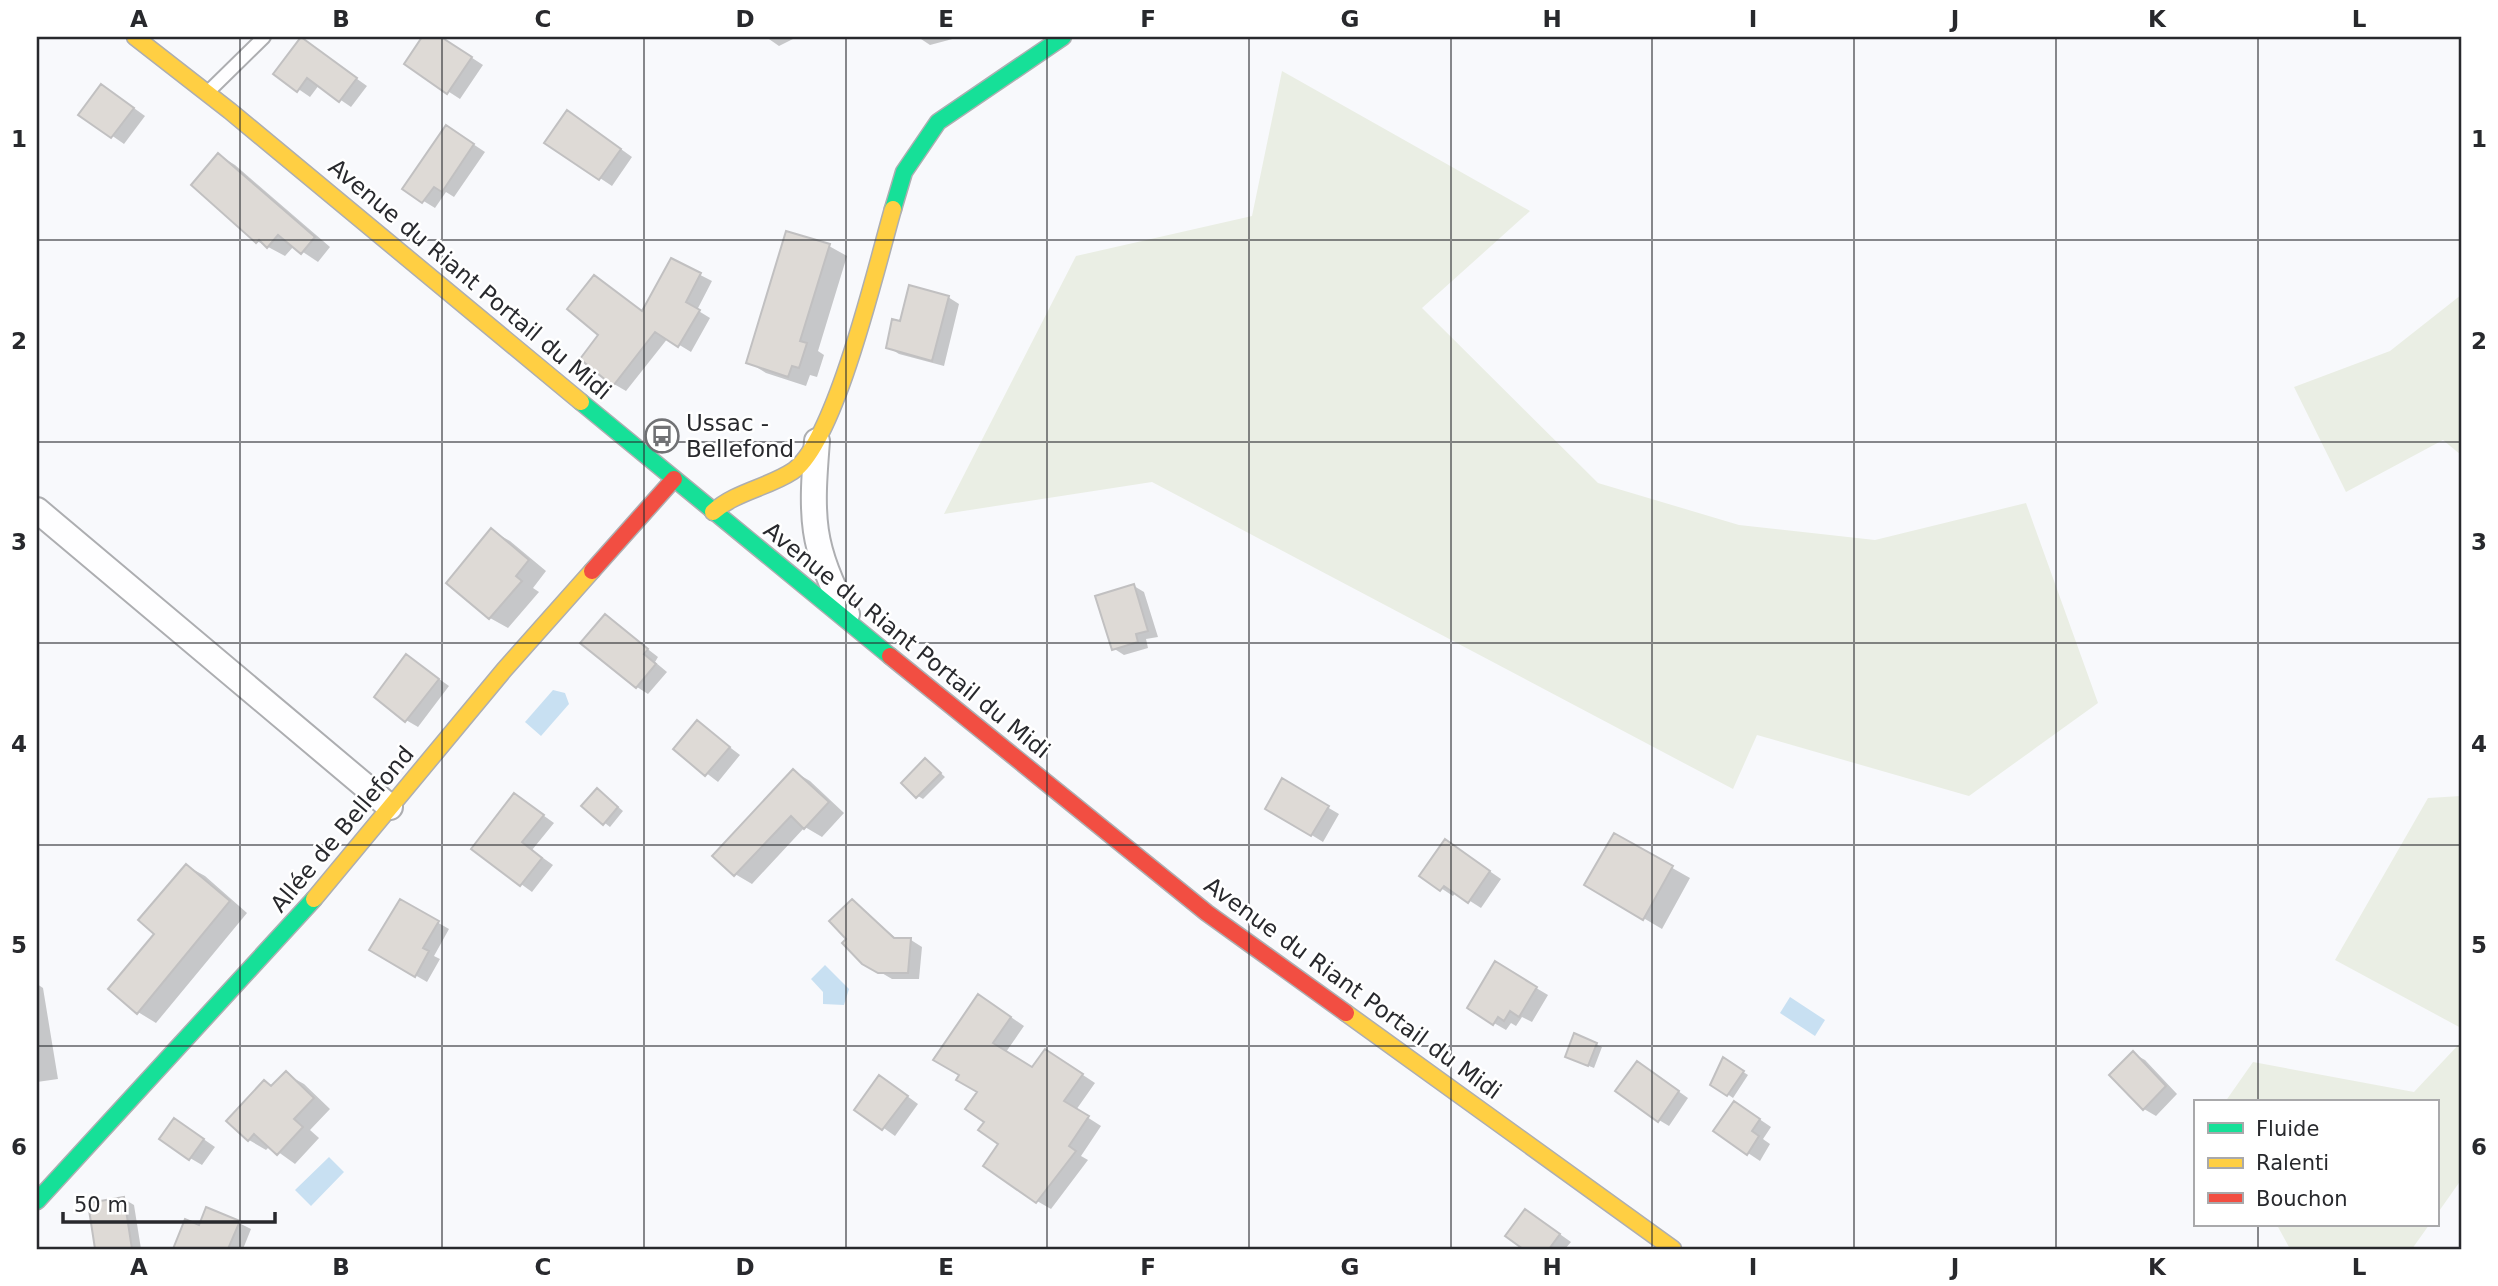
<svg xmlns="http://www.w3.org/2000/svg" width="2498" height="1286" viewBox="0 0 2498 1286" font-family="'DejaVu Sans',sans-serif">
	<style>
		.green { fill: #eaeee4 }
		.water { fill: #c8e0f2 }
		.shadow { fill: #0003 }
		.building { fill: #dedad6; stroke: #c1c0c1; stroke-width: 2 }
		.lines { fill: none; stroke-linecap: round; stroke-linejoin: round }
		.lane-casing { stroke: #adaeb1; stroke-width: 16 }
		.street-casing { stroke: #adaeb1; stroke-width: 28 }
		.fast-casing { stroke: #adaeb1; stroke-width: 19 }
		.slow-casing { stroke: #adaeb1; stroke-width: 19 }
		.jam-casing { stroke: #adaeb1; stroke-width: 19 }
		.lane { stroke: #fefeff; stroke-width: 12 }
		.street { stroke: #fefeff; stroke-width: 24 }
		.fast { stroke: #16e098; stroke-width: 16 }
		.slow { stroke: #ffcf43; stroke-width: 16 }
		.jam { stroke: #f24e42; stroke-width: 16 }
		.grid { fill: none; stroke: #28292d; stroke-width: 2; stroke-opacity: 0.55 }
		.labels { text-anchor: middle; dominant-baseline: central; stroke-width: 5; stroke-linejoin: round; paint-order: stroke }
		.street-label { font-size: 23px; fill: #28292d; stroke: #fff }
		.poi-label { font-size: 23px; fill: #28292d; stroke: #fff; text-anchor: start }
		.neatline { fill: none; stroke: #28292d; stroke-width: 2.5 }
		.grid-label { font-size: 23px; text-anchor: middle; font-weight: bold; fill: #28292d }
	</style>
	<rect width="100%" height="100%" fill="#f8f9fc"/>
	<path class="green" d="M1282,71l248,140 -108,97 176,175 141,42 136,15 151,-37 72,200 -129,93 -212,-61 -24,54 -581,-307 -208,32 132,-258 176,-40z
		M2461,295v160l-18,-15 -97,52 -52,-105 96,-36z
		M2461,796v232l-126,-68 93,-162z
		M2461,1042v138l-24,34v-112h-212l28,-40 161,30z
		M2277,1225h152l-17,24h-122z"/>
	<path class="water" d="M553,690l12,3 4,11 -28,32 -16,-14z
		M825,965l24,24 -5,16 -21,-1v-12l-12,-13z
		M1790,997l35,23 -10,16 -35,-23z
		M329,1157l15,15 -33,34 -16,-16z"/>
	<path class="shadow" d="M424,37h16l43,28 -23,34 -54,-35z
		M766,37h31l-18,9z
		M918,37h42l-30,8z
		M301,39l66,47 -16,21 -32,-22 -9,12 -35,-24z
		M113,93l32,23 -21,28 -43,-30z
		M579,119l53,38 -20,29 -65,-43z
		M458,134l27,18 -31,45 -8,-5 -11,16 -31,-19z
		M219,155l16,10 95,82 -12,15 -24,-16 -9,10 -28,-15z
		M829,246l18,10 -29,95 6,4 -7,22 -7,-2 -4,11 -40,-13 -18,-11z
		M671,260l41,21 -15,29 13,8 -19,34 -23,-14 -42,53 -12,-7 -13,-49 42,-23z
		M948,297l11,7 -15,62 -45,-12 -11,-7z
		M492,531l18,10 36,30 -13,17 6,4 -31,36 -18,-10z
		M1134,586l10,6 14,45 -12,2 2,9 -24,7 -11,-7z
		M605,616l53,41 -3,5 12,10 -19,22 -11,-7z
		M407,656l42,30 -31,41 -12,-7z
		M697,722l43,33 -22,27 -43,-33z
		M930,763l15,14 -22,22 -5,-3z
		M793,771l17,10 34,32 -22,24 -17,-10 -53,57 -17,-10z
		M1283,781l56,33 -16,28 -55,-34z
		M602,793l21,18 -13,16 -27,-21z
		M515,795l39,28 -22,27 21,15 -21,27 -59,-43z
		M1614,835l76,43 -28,51 -76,-45z
		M1446,841l55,38 -20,29 -25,-16 -3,4 -32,-21z
		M187,866l18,10 42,37 -91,110 -18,-11z
		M400,901l49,28 -15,27 6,3 -13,23 -55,-32z
		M852,901l46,39h13l11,7 -3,32h-27l-29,-17z
		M1496,964l52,31 -16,27 -10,-5 -6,9 -5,-3 -5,7 -12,-7z
		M37,984l6,4 15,91 -21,3z
		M992,1004l32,22 -18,26 27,17 26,-10 36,24 -19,27 25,16 -20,30 7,4 -37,49 -14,-8 -51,-80 -7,-29z
		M1575,1036l27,11 -8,21 -22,-9z
		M2134,1054l11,6 32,34 -21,22 -12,-7z
		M1723,1059l25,16 -15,23 -20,-14z
		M1647,1069l41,29 -19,28 -10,-6z
		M286,1074l18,10 26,25 -20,21 9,8 -24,26 -25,-18 -4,4 -17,-10 -21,-19z
		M892,1085l26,19 -23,32 -38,-27z
		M1746,1110l25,17 -8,12 7,5 -10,17 -45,-30z
		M186,1127l29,20 -13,18 -12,-7z
		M124,1199l10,6 7,44h-44l-7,-45z
		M1537,1218l34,24 -6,7h-39l-18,-13z
		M239,1223l12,6 -8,20 -67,-1 24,-21z"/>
	<path class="building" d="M301,37l56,41 -18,24 -32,-24 -10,14 -24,-18z
		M422,37h19l31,20 -25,37 -43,-30z
		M101,84l33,24 -23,30 -33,-23z
		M567,110l54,39 -22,31 -55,-37z
		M446,125l28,19 -32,48 -8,-5 -12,16 -20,-14z
		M218,153l97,84 -14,17 -23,-19 -11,13 -8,-8 -3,3 -65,-58z
		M786,231l44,13 -30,97 7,2 -8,25 -7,-2 -4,11 -42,-14z
		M671,258l30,15 -15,29 14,8 -22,37 -23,-15 -42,54 -33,-27 18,-24 -31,-26 27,-34 48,36z
		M909,285l40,11 -17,65 -46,-13 6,-29 8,2z
		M491,528l38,32 -13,16 6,5 -33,38 -43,-36z
		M1134,584l14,47 -12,3 2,8 -26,8 -17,-54z
		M605,614l43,35 -4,5 12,10 -20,24 -56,-45z
		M406,654l33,25 -34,43 -31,-25z
		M697,720l33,27 -25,29 -32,-27z
		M925,758l16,15 -25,25 -15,-15z
		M793,769l36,33 -25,27 -13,-13 -57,60 -22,-20z
		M1282,778l47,28 -18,30 -46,-27z
		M597,788l21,19 -15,18 -22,-19z
		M514,793l30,22 -22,27 20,16 -22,28 -49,-37z
		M1614,833l59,33 -30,54 -59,-35z
		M1445,839l45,32 -22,32 -24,-17 -4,5 -21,-15z
		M186,864l44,37 -93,113 -29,-25 46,-55 -16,-14z
		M400,899l39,22 -16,27 6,3 -14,26 -46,-27z
		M852,899l42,39h17l-3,35h-30l-16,-9 -20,-21 4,-4 -17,-18z
		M1495,961l42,26 -18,30 -9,-6 -6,10 -6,-4 -5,8 -26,-17z
		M978,994l33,23 -18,26 39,24 13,-18 38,25 -19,27 25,15 -20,30 7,5 -40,52 -53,-37 15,-22 -20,-14 6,-8 -19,-13 12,-17 -21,-12 3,-5 -26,-15z
		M1574,1033l23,10 -9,23 -23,-9z
		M2133,1051l33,35 -23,24 -34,-35z
		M1723,1057l21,14 -17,25 -17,-11z
		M1637,1061l42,30 -21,31 -43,-31z
		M286,1071l28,27 -20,21 9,8 -26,28 -23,-21 -6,7 -22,-20 38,-41 7,6z
		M879,1075l29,21 -26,34 -28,-20z
		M1734,1101l26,18 -8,12 7,5 -12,19 -34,-24z
		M174,1118l30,21 -15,21 -30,-21z
		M124,1197l8,52h-37l-7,-46z
		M206,1207l34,14 -12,28h-55l12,-30 14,6z
		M1525,1209l35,25 -11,15h-26l-18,-13z"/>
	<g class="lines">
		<defs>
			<path id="lane" d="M209,91l55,-54"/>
			<path id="street" d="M817,441c-6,75 -7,106 30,173
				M37,510l353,297"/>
			<path id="fast" d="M893,209l11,-37 34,-50 125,-85
				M581,402l309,254
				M37,1201l277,-302"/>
			<path id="slow" d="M135,37l95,74 351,291
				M713,512c24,-21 54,-24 80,-41 43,-30 84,-207 100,-262
				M314,899l190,-229 88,-99
				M1346,1013l327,236"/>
			<path id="jam" d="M592,571l82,-92
				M890,656l317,257 139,100"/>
		</defs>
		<use href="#lane" class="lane-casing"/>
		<use href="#street" class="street-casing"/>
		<use href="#fast" class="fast-casing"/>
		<use href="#slow" class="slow-casing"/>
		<use href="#jam" class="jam-casing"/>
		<use href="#lane" class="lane"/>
		<use href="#street" class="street"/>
		<use href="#fast" class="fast"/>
		<use href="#slow" class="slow"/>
		<use href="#jam" class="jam"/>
	</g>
	<path class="grid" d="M240,37v1212M442,37v1212M644,37v1212M846,37v1212M1047,37v1212M1249,37v1212M1451,37v1212M1652,37v1212M1854,37v1212M2056,37v1212M2258,37v1065M37,240h2424M37,442h2424M37,643h2424M37,845h2424M37,1046h2424M2258,1225v24"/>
	<defs>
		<symbol id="bus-ring" viewBox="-11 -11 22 22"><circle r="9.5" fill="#fff" stroke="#717275" stroke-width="1.5"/><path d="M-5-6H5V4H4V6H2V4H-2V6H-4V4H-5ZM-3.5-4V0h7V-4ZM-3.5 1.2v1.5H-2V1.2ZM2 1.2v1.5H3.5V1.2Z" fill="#717275"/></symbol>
	</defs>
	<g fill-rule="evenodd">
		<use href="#bus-ring" x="643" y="417" width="38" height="38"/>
	</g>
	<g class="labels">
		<g class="street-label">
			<text transform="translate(470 279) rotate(40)">Avenue du Riant Portail du Midi</text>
			<text transform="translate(907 640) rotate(39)">Avenue du Riant Portail du Midi</text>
			<text transform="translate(342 829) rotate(-50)">Allée de Bellefond</text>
			<text transform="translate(1353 988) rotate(36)">Avenue du Riant Portail du Midi</text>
		</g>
		<g class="poi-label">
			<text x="686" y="423">Ussac -<tspan x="686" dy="26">Bellefond</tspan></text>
		</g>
	</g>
	<rect width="2498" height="1286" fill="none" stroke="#ffffff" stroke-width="77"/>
	<rect x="2194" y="1100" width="245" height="126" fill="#ffffff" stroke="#a9a9ab" stroke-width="2"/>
	<rect x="2208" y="1123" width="35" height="10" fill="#16e098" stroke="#a9a9ab" stroke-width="2"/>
	<text x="2256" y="1136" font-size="21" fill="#28292d">Fluide</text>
	<rect x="2208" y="1158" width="35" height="10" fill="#ffcf43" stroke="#a9a9ab" stroke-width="2"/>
	<text x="2256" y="1170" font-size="21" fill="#28292d">Ralenti</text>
	<rect x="2208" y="1193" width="35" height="10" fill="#f24e42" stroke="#a9a9ab" stroke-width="2"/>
	<text x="2256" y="1206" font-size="21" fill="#28292d">Bouchon</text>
	<path d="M63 1212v10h212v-10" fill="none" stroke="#28292d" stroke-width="3.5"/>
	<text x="74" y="1212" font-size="21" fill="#28292d" stroke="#ffffff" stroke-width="5" paint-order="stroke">50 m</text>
	<rect x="38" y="38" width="2422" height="1210" class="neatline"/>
	<g class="grid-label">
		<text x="139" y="27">A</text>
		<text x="341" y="27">B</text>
		<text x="543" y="27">C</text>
		<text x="745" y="27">D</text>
		<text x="946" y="27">E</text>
		<text x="1148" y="27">F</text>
		<text x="1350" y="27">G</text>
		<text x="1552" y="27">H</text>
		<text x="1753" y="27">I</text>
		<text x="1955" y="27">J</text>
		<text x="2157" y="27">K</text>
		<text x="2359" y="27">L</text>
		<text x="19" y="147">1</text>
		<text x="2479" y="147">1</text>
		<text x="19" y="349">2</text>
		<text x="2479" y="349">2</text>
		<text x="19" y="550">3</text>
		<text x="2479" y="550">3</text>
		<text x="19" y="752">4</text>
		<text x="2479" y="752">4</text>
		<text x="19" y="953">5</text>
		<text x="2479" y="953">5</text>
		<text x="19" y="1155">6</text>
		<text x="2479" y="1155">6</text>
		<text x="139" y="1275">A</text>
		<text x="341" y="1275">B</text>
		<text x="543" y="1275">C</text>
		<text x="745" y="1275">D</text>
		<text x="946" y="1275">E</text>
		<text x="1148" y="1275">F</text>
		<text x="1350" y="1275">G</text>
		<text x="1552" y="1275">H</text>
		<text x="1753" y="1275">I</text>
		<text x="1955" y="1275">J</text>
		<text x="2157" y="1275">K</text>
		<text x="2359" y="1275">L</text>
	</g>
</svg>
